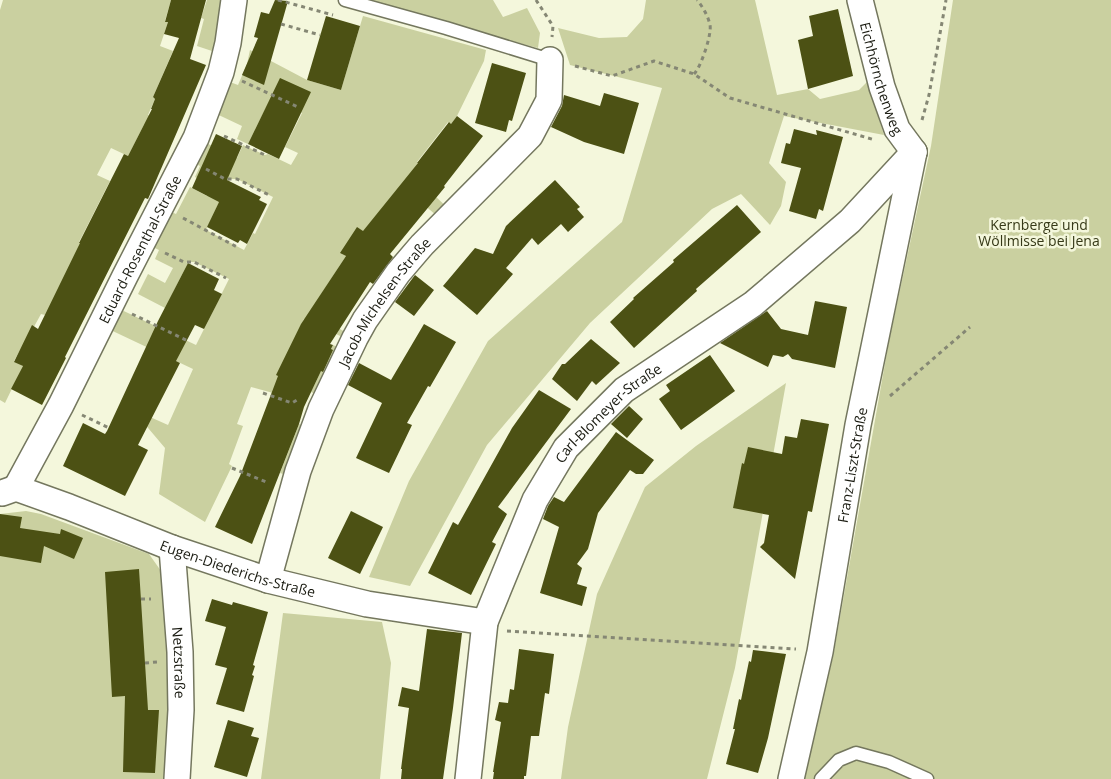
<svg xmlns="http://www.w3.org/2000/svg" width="1111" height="779" viewBox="0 0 1111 779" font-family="'Open Sans',sans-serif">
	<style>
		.green { fill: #cad0a0; fill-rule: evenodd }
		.building { fill: #4c5114 }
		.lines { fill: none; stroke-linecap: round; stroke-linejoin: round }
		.lane-casing { stroke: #74775e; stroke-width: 15 }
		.street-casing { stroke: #74775e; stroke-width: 28 }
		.path { stroke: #858774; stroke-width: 3; stroke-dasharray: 4 4; stroke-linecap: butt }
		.lane { stroke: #fff; stroke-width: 12 }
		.street { stroke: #fff; stroke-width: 25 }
		.labels { text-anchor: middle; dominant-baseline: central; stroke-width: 5; stroke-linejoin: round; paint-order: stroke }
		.street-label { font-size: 14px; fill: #191a10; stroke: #f4f7dc }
		.park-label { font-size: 14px; fill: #363917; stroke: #f4f7dc }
	</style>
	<rect width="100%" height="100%" fill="#f4f7dc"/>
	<path class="green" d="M3,0h168l-6,21 3,1 -8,24 13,5 -20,46 2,2 -7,16 3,1 -7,9 -16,31 -17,-8 -14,27 13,6 -31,61 4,3 -38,70 -4,-1c-8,16 -19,31 -27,47l9,5 -18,37 -5,-3v-390z
		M207,0h16l-8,52 -18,-6 7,-27 -3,-1z
		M371,0h122l10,17 24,-9 13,25 -2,15 -90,-24z
		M646,0h109l22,95 31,-6 12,10 39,-9 8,-8 17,53 -100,-19 -15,47 17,19 -5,24 -11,19 -29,-31 -29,15 -122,114 -103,122 -77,141 -41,-9 40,-96 79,-140 134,-119 40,-134 -92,-23 -12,-37 41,10 28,-1 16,-18z
		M953,0h158v779h-308l30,-122 56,-316 42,-195z
		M363,16l123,34 -2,11 -27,55 -6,8 -3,-2 -31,40 17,33 19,18 -9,9 -43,-37 -40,49 41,34 -4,5 -17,-12 -41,-8 6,3 -28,43 17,27 20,12 -2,4 -49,-23 -27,56 4,2 -8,16 -22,-6 -14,37 6,2 -14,38 3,2 -27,56 -46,-28 6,-46 -33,-39 36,16 25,-56 -93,-44 11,-20 85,40 33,-66 -35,-17h-8l2,1 -23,45 -27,-14 10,-20 17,9 8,-15 -18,-9 4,-9 -17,-8 18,-35 16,7 14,-27 17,9 5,-10 -17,-9 5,-11 -15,-8 11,-20 41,20 6,-13 22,10 3,-1 23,11 7,-12 -13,-6 17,-34 -31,-15 -23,46 -11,-5 5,-13 -36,-17 13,-31 19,7 9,-21 3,-14 57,30 34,10zM230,179h7l36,18 -18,37 -2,-1 -9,17 -38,-20z
		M333,345l15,7 -22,47 -15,-7z
		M786,383l-51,285 -28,111h-146l7,-52 29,-133 48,-107 51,-41z
		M299,424l15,6 -18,48 -16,-5z
		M26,511l15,3 108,40 12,17 9,140 -3,68h-167v-265z
		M283,613l99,9 9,41 -11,116h-119z"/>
	<path class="building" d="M171,0h35l-16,59 16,6 -58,134 -3,-1 -80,159 1,1 -24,47 -31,-16 12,-23 -9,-4 18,-37 6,4 42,-86h-1l45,-89 4,2 24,-47h-1l4,-10 -2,-2 26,-59 -15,-4 4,-12h-3z
		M275,0l13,1 -24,84 -22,-10 16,-37 -4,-1 7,-25 8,2z
		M838,9l15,67 -45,13 -10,-49 15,-4 -4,-20z
		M326,16l34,10 -19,64 -34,-10z
		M492,63l34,10 -14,48 -3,-1 -3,12 -31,-9z
		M280,78l31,14 -32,67 -31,-15z
		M604,93l35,10 -15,51 -40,-12 -33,-15 11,-21 2,-11 36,11z
		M457,116l26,20 -39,50 1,1 -55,67 3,3 -20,27 -3,-2 -40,62 3,1 -2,4 2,1 -10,22 -2,-1 -17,36 -5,17 -47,120 -37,-17 25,-51 38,-100 -2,-1 25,-51 45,-68 -6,-3 17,-26 6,4 55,-68h-1l32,-41 2,2z
		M794,129l23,6 -1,-5 27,7 -20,74 -4,-2 -3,10 -27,-8 12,-43 -20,-5 5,-20 4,1z
		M216,134l26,12 -15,34 34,17 -2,3 8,4 -20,40 -7,-4 -2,3 -31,-16 12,-25 -27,-14z
		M555,180l25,27 -3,2 7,8 -16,15 -7,-8 -23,21 -6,-7 -26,30 7,6 -36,41 -34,-29 32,-38 18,6 13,-28z
		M737,205l24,27 -65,57 1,2 -63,57 -24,-26 24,-23 -1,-1 41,-36 -1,-2z
		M188,263l31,16 -5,11 8,4 -18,35 -9,-4 -19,36 4,2 -42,82 10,5 -23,46 -62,-30 20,-43 22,11 2,-3 51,-110z
		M415,275l19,15 -20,26 -19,-14z
		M815,301l32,6 -12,61 -43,-9 -4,-5 -5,3 -10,-2 -5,12 -48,-24 47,-32 14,18 27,6z
		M424,324l32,18 -26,45 -2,-1 -21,37 5,2 -23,48 -33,-15 26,-55 -34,-18 11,-22 32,17z
		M591,339l29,24 -24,22 -4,-4 -15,20 -25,-22 10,-15h3z
		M710,355l25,36 -54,39 -22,-31 11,-8 -4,-6z
		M539,390l32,19 -73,98 9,7 -15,28 4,2 -25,51 -43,-22 25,-51 5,3 54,-97z
		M629,406l14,13 -16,19 -16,-14z
		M801,419l28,5 -17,88 -4,-1 -13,68 -35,-32 4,-4 5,-28 -36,-7 9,-45 2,1 4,-17 34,7 3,-18 12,2z
		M616,432l38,28 -11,14h-7l-6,-4 -32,43 -10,36 -11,15 5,4 -5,16 10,3 -5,19 -42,-13 19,-66 -16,-8 5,-13 6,-9 10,5z
		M351,511l32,16 -23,47 -32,-16z
		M0,514l22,3 -2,11 40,6 1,-5 22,9 -9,21 -30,-13 -3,17 -41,-7z
		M139,569l9,141h11l-4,63 -32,-1 2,-76 -13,1 -7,-125z
		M212,599l20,6 1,-3 35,10 -15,53 2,1 -3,9 2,1 -10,36 -28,-8 11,-36 -12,-3 11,-38 -21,-6z
		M427,629l35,4 -9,75 -10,71h-42l1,-10h-1l8,-61 -11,-2 4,-19 17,4z
		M519,649l35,5 -5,40 -4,-1 -6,43h-8l-5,40h-2v3h-31l1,-7h-1l8,-50 -6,-2 4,-18 9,1 2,-14 4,1z
		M753,650l33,4 -18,84 -10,35 -32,-9 9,-35h-2l6,-30 2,1 8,-39 2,1z
		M228,720l26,8 -3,8 8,2 -12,39 -33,-10z"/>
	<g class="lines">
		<defs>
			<path id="lane" d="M345,0l101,28 104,32
				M821,779l18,-19 17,-7 33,9 38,17"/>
			<g id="street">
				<path id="s1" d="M860,0l22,87 15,42 17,23"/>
				<path id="s2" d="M16,488l45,-83 64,-129 71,-138 25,-66 7,-29 6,-43"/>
				<path id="s3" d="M2,493l14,-5 53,19 103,41 96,32 99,24 118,18"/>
				<path id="s4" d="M172,548l8,104 1,58 -4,69"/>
				<path id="s5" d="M268,580l30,-109 23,-62 34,-71 10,-18 33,-47 24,-28 108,-109 19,-36 1,-40"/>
				<path id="s6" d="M468,779l17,-157 50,-122 31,-52 58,-58 129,-86 97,-83 64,-69"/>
				<path id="s7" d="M791,779l29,-127 38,-227 56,-273"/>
			</g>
		</defs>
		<use href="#lane" class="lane-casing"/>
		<use href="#street" class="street-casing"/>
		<path class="path" d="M278,0l55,15
			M536,0l17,26 -1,11
			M281,24l39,11
			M575,66l37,10 42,-15 40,13 36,24 145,42
			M694,74c7,-7 18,-40 16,-49 -2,-9 -7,-18 -13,-25
			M242,81l56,26
			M922,120l7,-25 17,-95
			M224,136l41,19
			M206,169l19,10h12l32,16
			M183,218l54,29
			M165,253l19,9h10l32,16
			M132,314l56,27
			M263,393l29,10 5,-3
			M890,396l80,-69
			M82,415l27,13
			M232,468l37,15
			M141,599h10
			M507,631l289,18
			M145,663l12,-1"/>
		<use href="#lane" class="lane"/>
		<use href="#street" class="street"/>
	</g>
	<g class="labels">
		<g class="street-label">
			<text stroke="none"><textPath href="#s1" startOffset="81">Eichhörnchenweg</textPath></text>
			<text stroke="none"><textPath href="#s2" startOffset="269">Eduard-Rosenthal-Straße</textPath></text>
			<text stroke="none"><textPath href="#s5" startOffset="304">Jacob-Michelsen-Straße</textPath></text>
			<text stroke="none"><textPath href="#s6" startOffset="405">Carl-Blomeyer-Straße</textPath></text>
			<text stroke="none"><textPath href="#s7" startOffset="320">Franz-Liszt-Straße</textPath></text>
			<text stroke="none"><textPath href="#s3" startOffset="251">Eugen-Diederichs-Straße</textPath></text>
			<text stroke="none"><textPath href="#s4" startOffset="115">Netzstraße</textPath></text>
		</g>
		<g class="park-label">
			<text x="1039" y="224">Kernberge und<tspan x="1039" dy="16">Wöllmisse bei Jena</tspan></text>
		</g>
	</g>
</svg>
